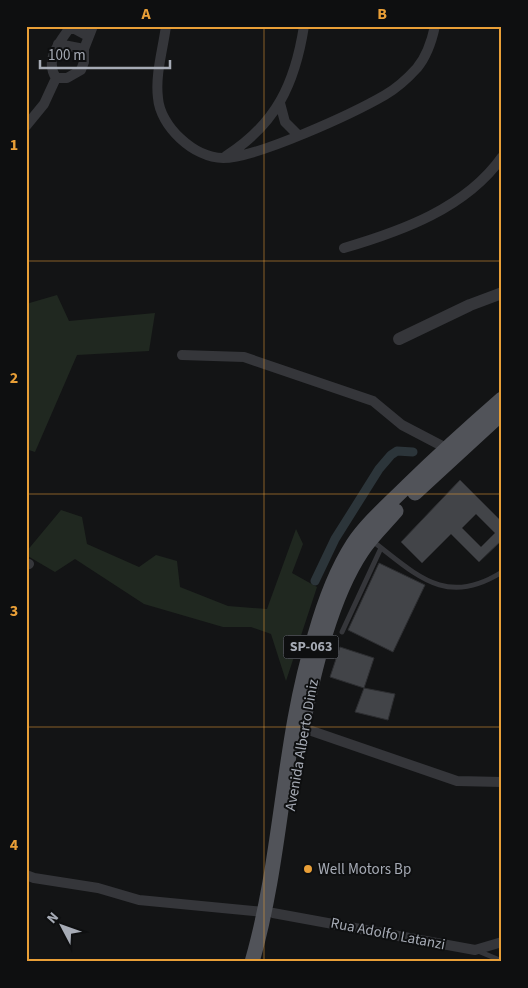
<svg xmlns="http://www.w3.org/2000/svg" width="528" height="988" viewBox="0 0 528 988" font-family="'Source Sans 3',sans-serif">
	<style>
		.green { fill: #202820 }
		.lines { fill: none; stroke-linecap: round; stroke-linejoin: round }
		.canal { stroke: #2c353a; stroke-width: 9 }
		.building { fill: #424448; stroke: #2d2e31; fill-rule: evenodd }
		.service { stroke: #35363a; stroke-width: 5 }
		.minor { stroke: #35363a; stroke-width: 10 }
		.tertiary { stroke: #35363a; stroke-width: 12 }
		.primary { stroke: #515359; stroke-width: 15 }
		.grid { fill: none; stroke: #e99f37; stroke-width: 1; stroke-opacity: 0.55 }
		.poi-dot { fill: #e99f37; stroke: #0e0f10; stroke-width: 2 }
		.labels { text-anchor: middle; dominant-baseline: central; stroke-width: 4; stroke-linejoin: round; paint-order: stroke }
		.shield { fill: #0e0f10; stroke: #787c84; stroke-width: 1 }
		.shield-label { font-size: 14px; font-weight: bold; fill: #a6abb5 }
		.street-label { font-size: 15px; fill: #a6abb5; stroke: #0e0f10 }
		.poi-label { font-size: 15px; fill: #a6abb5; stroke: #0e0f10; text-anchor: start }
		.neatline { fill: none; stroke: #e99f37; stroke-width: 2 }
		.grid-label { font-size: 16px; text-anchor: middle; font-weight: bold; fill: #e99f37 }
	</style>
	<rect width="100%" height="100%" fill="#131415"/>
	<path class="green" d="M57,295l12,26 86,-8 -6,38 -72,4 -42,97 -9,-3v-145z
		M61,510l21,7 5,27 52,23 17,-12 21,6 3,26 48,19 39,3 29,-80 7,15 -11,29 25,14 -31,94 -15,-47 -20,-7h-28l-79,-23 -69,-45 -20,13 -29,-17v-3z"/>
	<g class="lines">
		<path class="canal" d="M315,581l20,-42 44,-70 12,-14 6,-4 16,1"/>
	</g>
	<path class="building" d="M460,480l42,42v18l-23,22 -28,-28 -29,29 -21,-21zM476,514l19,19 -14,14 -19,-19z
		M379,563l46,22 -32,67 -45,-22z
		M340,647l34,11 -10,30 -34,-11z
		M364,688l31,6 -7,26 -33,-8z"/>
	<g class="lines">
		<path class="service" d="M371,540c45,34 74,68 131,32
			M342,632l39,-84
			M502,809v12
			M478,951l24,10"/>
		<path class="minor" d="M166,26c-3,23 -11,49 -8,72 2,28 36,60 65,60 34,0 131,-45 162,-63 12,-7 23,-17 32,-27 10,-12 15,-28 18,-42
			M69,29h6l13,7
			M58,44l26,5
			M56,78h11l14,-8 3,-8v-13l9,-23
			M56,78c-12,-19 4,-36 15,-52
			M280,103l5,19 13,13
			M26,126l18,-22 12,-26
			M226,156c50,-32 69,-72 78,-130
			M344,248c58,-17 122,-40 158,-91
			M182,355l62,2 129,44 29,24 44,23
			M26,563l3,1
			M303,728l154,53 45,1
			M26,875l8,3 64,10 41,12 125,12
			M273,913l202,37 27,-8"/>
		<path class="tertiary" d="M399,339l71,-34 32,-12"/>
		<path class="primary" d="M415,493l87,-80
			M303,724c11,-53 28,-127 59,-173 9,-14 23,-27 34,-40
			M252,962c31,-108 30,-221 63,-327 9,-32 20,-63 38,-91 14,-21 36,-40 54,-58 31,-30 63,-59 95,-87"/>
	</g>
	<path class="grid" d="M264,26v936M26,261h476M26,494h476M26,727h476"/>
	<circle class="poi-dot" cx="308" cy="869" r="5"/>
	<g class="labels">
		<rect class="shield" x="283.5" y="635.5" width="55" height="23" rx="4"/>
		<g class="shield-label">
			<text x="311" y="647">SP-063</text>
		</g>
		<g class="street-label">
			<text transform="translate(302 745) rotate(-80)">Avenida Alberto Diniz</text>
			<text transform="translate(388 934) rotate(11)">Rua Adolfo Latanzi</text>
		</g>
		<g class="poi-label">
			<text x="318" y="869">Well Motors Bp</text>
		</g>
	</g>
	<rect width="528" height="988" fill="none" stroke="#0e0f10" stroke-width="55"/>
	<g transform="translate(62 926) rotate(311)" stroke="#0e0f10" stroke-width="4" paint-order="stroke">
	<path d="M0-4L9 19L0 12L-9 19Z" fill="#a6abb5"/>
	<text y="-8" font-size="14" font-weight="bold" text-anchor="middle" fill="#a6abb5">N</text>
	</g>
	<path d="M40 60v8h130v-8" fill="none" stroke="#a6abb5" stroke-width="2.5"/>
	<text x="48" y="60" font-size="15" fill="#a6abb5" stroke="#0e0f10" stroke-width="4" paint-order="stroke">100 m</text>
	<rect x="28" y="28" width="472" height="932" class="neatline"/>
	<g class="grid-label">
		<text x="146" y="19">A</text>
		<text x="382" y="19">B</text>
		<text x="14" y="150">1</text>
		<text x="14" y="383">2</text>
		<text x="14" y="616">3</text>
		<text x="14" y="850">4</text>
	</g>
</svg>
